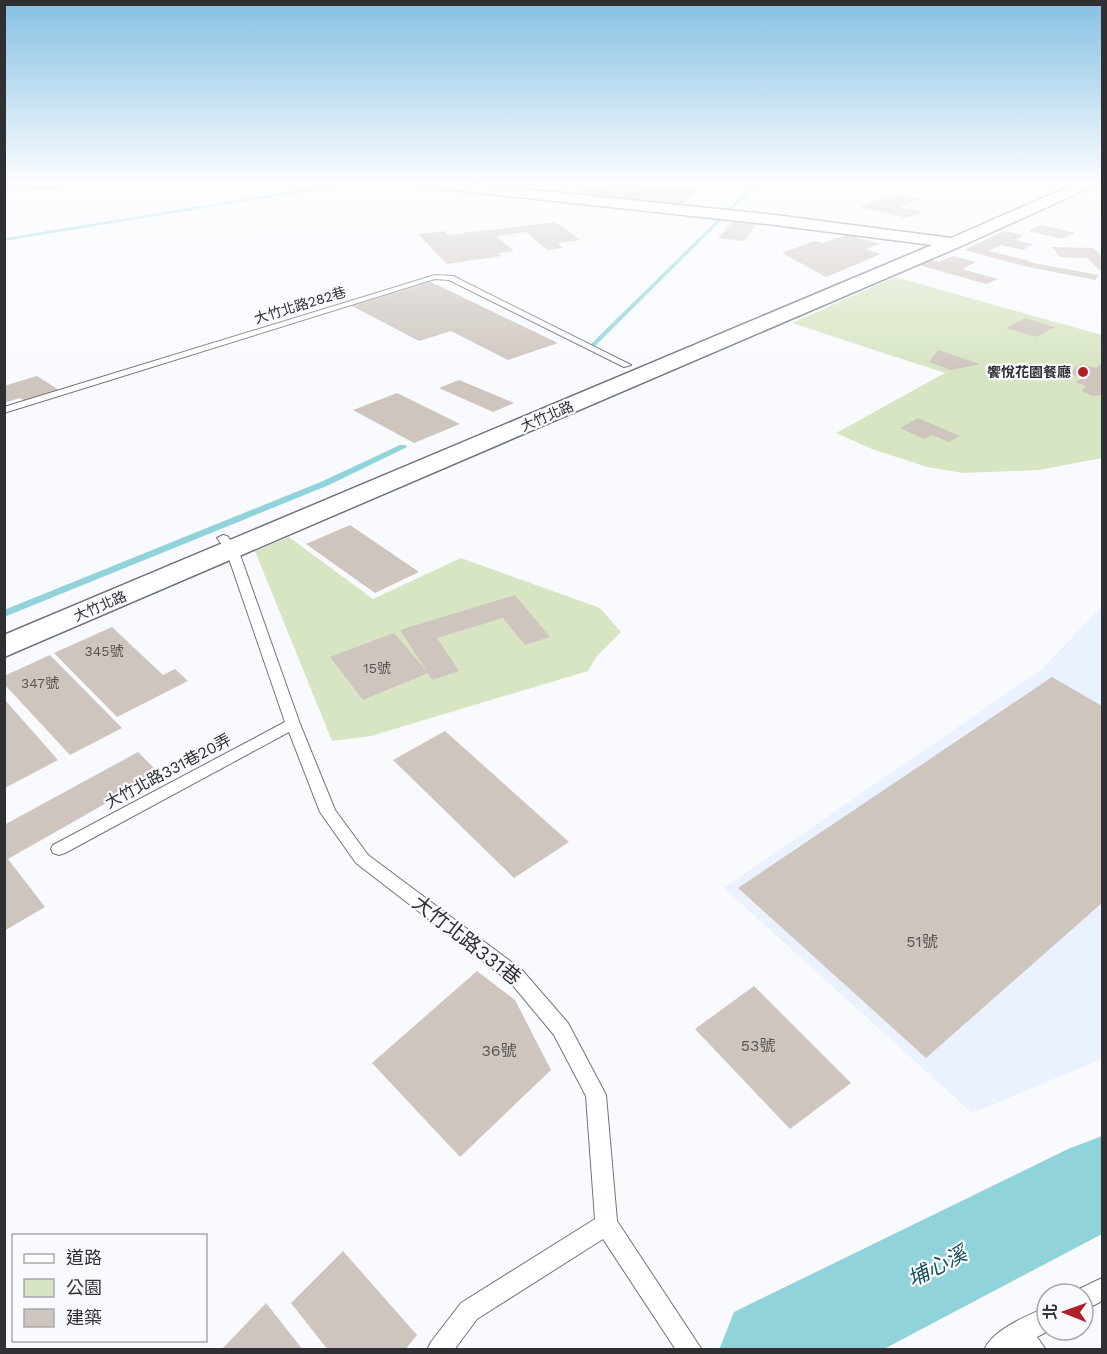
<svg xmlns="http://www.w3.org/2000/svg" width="1107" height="1354" viewBox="0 0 1107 1354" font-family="'Work Sans','Noto Sans TC',sans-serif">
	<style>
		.built { fill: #ebf2ff }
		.green { fill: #d7e5c2 }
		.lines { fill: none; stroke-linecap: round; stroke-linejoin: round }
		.stream { fill: #90d3db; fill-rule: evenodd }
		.river { fill: #90d3db; fill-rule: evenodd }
		.building { fill: #cec5be }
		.service-casing { stroke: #70747d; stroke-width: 2 }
		.tertiary-casing { stroke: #70747d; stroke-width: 3 }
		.service { fill: #fff; fill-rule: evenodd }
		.tertiary { fill: #fff; fill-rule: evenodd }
		.poi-dot { fill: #b11f29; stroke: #f8fafe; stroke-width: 2 }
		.labels { text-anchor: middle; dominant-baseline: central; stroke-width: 4.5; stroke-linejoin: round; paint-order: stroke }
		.far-street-label { font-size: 14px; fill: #2e3034; stroke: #f8fafe }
		.far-poi-label { font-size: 14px; font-weight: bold; fill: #2e3034; stroke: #f8fafe; text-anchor: end }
		.number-label { font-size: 14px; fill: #565556 }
		.street-label { font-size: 16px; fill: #2e3034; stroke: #f8fafe }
		.near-number-label { font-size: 16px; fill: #565556 }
		.near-street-label { font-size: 20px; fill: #2e3034; stroke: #f8fafe }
		.near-water-label { font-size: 21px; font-style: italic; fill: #155056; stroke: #f8fafe }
	</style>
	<rect width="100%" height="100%" fill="#f8fafe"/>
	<path class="built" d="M1102,606v453l-130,54 -248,-225 318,-219z"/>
	<path class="green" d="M895,277l207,58v123l-63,12 -75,3 -37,-6 -55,-18 -36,-16 109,-60 -153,-50z
		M289,537l84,62 88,-41 139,50 21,24 -24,24 -9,15 -217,65 -39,5 -77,-190z"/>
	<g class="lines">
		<path class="stream" d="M755,183h4l-164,163h-4v-2z
			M332,185l2,2 -330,54v-3z
			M400,445h6l1,2 -78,38 -325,132v-7l319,-129z"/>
		<path class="river" d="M1102,1136v98l-220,116h-163l15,-38 334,-163z"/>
	</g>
	<path class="building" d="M609,183h12l76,7 -14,14 -106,-11 6,-5 18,2z
		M897,194l23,5 -20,8 23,5 -17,6 -46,-11z
		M556,222l25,18 -23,3 5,5 -16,2 -21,-18 -30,4 18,15 -16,2 3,3 -54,8 -29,-30 27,-3 3,4z
		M732,222l24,2 -12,17 -26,-3z
		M1041,225l35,8 -14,6 -34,-8z
		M1004,231l20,4 -9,5 18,4 -10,6 -22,-5 -12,6 41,10 -2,1 71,13 -4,5 -71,-14 -60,-16z
		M847,235l33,9 -15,5 16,5 -55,23 -44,-24 32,-12 9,2z
		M1052,247l41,1 9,9v15l-15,-14 -27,-1z
		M953,256l23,6 -14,7 36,10 -12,5 -74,-21 11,-5 16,4z
		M431,282l127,61 -50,17 -57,-29 -32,10 -67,-35z
		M1025,318l30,9 -19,10 -30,-9z
		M938,350l42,14 -29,6 -22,-8z
		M1102,363v32l-9,1 -10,-4 -1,-2 4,-4 -11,-4 7,-4 -14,-5 13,-9 15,4z
		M37,376l22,14 -34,11 -5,-3 -16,5v-17z
		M459,380l55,23 -21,9 -54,-24z
		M397,393l63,31 -46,19 -61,-33z
		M918,418l42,18 -11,6 -17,-7 -8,4 -24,-11z
		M350,525l69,47 -44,21 -69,-49z
		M515,595l35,42 -25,8 -22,-27 -66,20 22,33 -27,9 -4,-7 -65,27 -33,-43 64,-24 34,40 -28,-43z
		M112,627l51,48 12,-6 13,12 -71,36 -63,-64z
		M50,655l72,73 -52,27 -66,-71v-8z
		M1052,677l50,29v197l-176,155 -188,-170z
		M5,700l53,60 -53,28z
		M445,731l124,111 -55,36 -121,-118z
		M138,752l21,21 -151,86 37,48 -41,24v-106z
		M477,971l38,29 36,70 -91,87 -88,-94z
		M754,986l97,97 -61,46 -95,-100z
		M343,1251l74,84 -12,15h-77l-37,-47z
		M266,1303l37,47h-82z"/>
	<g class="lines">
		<defs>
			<path id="service" d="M435,275l18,1 178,89 -7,2 -175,-87 -14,-1 -431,134v-6z
				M223,535l4,1 11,13 62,175 35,86 33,45 154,115 46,53 38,72 11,126 85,129h-26l-73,-111 -126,80 -23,31h-27l4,-8 30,-39 134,-84 -9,-123 -32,-61 -44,-53 -154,-119 -36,-51 -31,-80 -224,121 -6,2 -6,-2 -2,-4 2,-4 232,-123 -59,-172 -9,-12z
				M1102,1278v23l-19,10v-17h-9l1,-3z
				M1047,1307v23h3l-13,7 9,13h-62c9,-21 43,-34 63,-43z"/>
			<path id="tertiary" d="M4,183h61l-7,4 -54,1z
				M419,183h46l302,31 184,24 126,-55h19l-2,3 -135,61 -955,410v-22l928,-390 -165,-21 -341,-37z"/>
		</defs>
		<use href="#service" class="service-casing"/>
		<use href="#tertiary" class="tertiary-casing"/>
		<use href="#service" class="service"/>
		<use href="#tertiary" class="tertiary"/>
	</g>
	<linearGradient id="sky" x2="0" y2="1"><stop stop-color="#85c0e3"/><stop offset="0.49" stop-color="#fcfdff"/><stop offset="1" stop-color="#fcfdff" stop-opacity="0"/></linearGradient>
	<rect width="1107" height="372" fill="url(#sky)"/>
	<circle class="poi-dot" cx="1083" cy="372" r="6"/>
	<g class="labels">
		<g class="far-street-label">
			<text transform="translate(300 305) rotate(-17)">大竹北路282巷</text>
			<text transform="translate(547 416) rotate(-23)">大竹北路</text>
			<text transform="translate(100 606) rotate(-23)">大竹北路</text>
		</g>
		<g class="far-poi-label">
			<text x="1071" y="372">饗悅花園餐廳</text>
		</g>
		<g class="number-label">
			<text x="104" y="651">345號</text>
			<text x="377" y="668">15號</text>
			<text x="40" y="683">347號</text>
		</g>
		<g class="street-label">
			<text transform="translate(168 771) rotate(-28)">大竹北路331巷20弄</text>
		</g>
		<g class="near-number-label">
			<text x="922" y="941">51號</text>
			<text x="758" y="1045">53號</text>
			<text x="499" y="1050">36號</text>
		</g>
		<g class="near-street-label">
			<text transform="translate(467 940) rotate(38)">大竹北路331巷</text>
		</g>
		<g class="near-water-label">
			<text transform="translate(937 1266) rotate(-27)">埔心溪</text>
		</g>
	</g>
	<rect width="1107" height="1354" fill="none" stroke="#2e3034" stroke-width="12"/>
	<rect x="12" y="1234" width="195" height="108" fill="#f8fafe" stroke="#a7a9ad" stroke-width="1.5"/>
	<rect x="24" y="1254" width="30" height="9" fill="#ffffff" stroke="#a7a9ad" stroke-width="1.5"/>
	<text x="66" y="1264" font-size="18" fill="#2e3034">道路</text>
	<rect x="24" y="1279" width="30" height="18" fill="#d7e5c2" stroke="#a7a9ad" stroke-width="1.5"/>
	<text x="66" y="1294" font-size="18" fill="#2e3034">公園</text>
	<rect x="24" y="1309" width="30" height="18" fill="#cec5be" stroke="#a7a9ad" stroke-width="1.5"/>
	<text x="66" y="1324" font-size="18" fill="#2e3034">建築</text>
	<g transform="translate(1065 1312) rotate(271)"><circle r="28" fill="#f8fafe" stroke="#a7a9ad" stroke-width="1.5"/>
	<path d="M0-4.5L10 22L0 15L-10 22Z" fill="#b11f29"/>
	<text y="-9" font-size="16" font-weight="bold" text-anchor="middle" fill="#2e3034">北</text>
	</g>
</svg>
